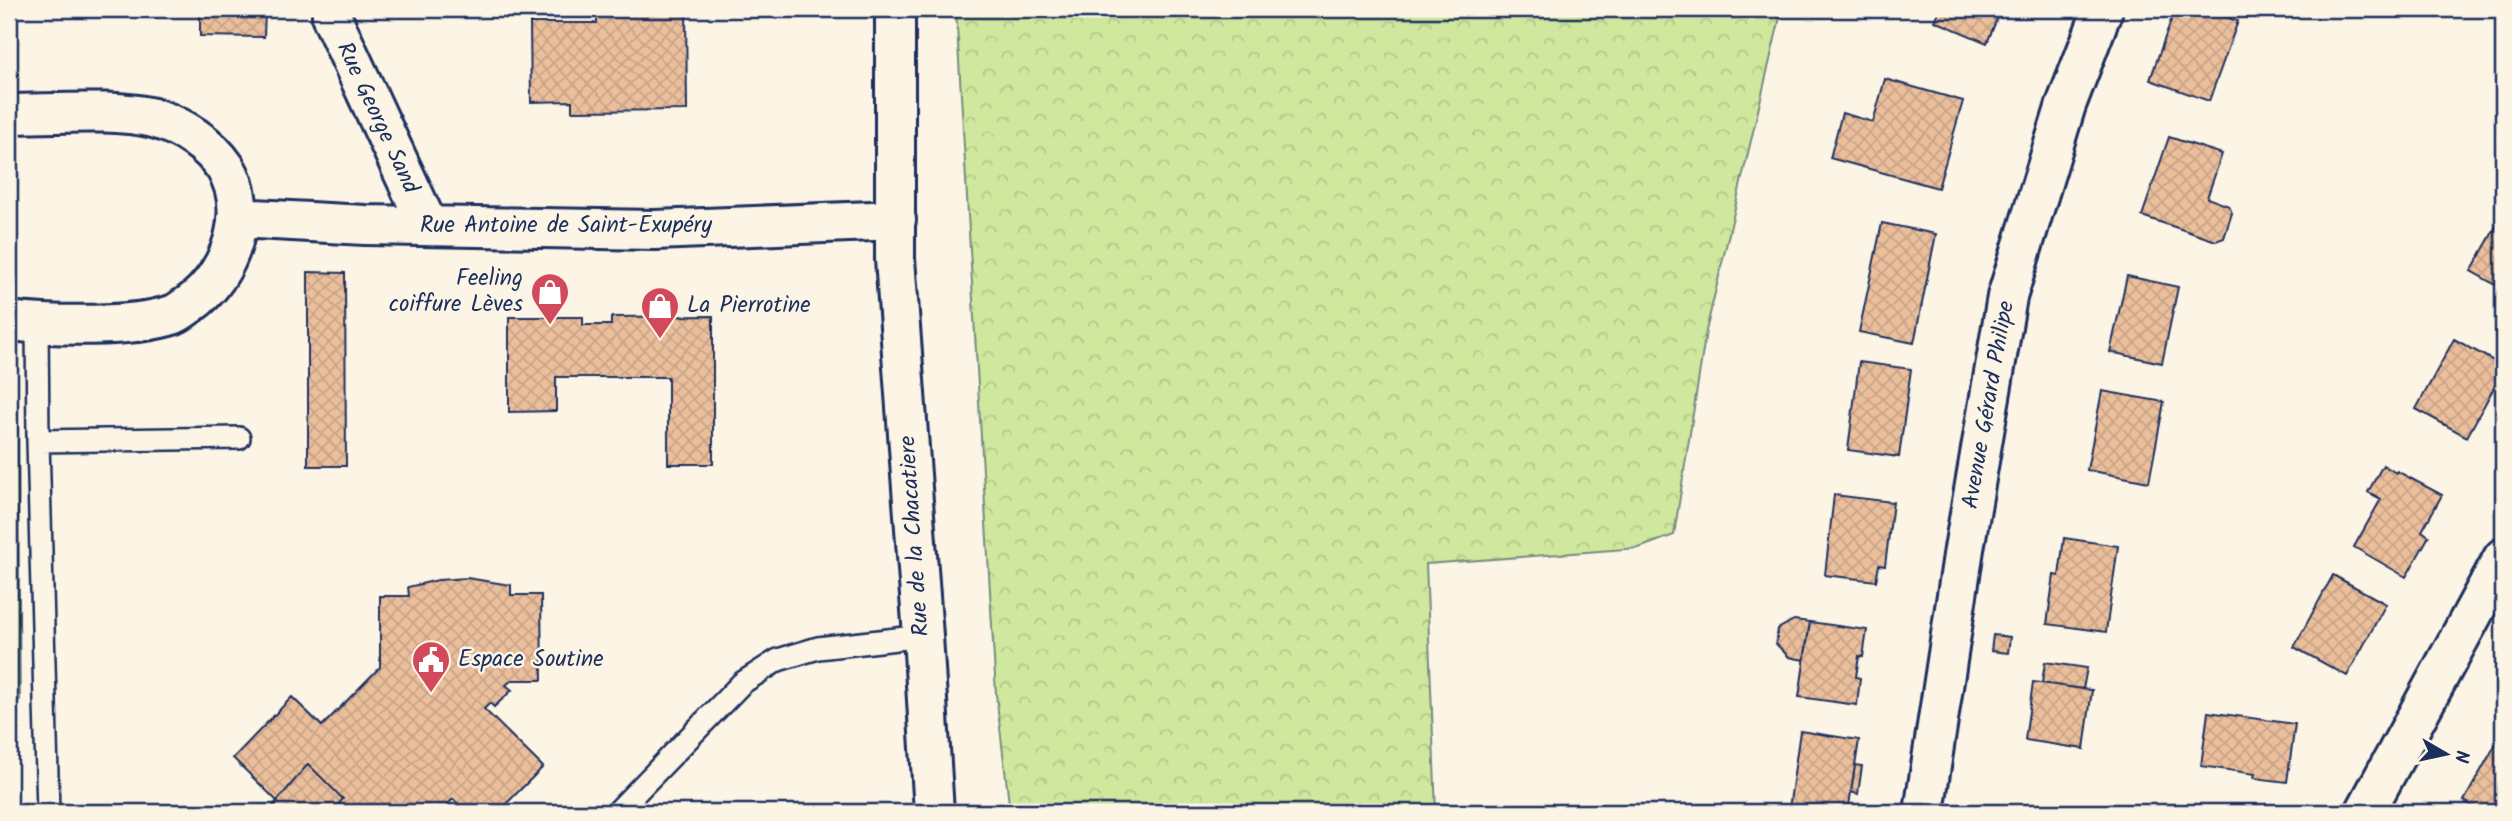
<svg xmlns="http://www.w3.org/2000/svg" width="2512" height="821" viewBox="0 0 2512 821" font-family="Kalam,sans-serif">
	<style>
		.grass { fill: #cfe89e; stroke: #758c7e; stroke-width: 2 }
		.forest { fill: url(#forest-crowns); stroke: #758c7e; stroke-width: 2 }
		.building { fill: url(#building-cross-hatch); stroke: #1b2f5e; stroke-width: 2 }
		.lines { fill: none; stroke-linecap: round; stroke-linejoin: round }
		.lane-casing { stroke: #1b2f5e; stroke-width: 26 }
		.street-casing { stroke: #1b2f5e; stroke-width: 44 }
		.secondary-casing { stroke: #1b2f5e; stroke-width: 44 }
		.lane { stroke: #fcf5e5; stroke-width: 21 }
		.street { stroke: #fcf5e5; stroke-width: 38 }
		.secondary { stroke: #fcf5e5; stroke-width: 38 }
		.labels { text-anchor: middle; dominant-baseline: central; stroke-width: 5; stroke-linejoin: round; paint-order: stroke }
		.street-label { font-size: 23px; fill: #1b2f5e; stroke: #fcf5e5 }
		.poi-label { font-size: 23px; fill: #1b2f5e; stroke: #fcf5e5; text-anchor: start }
	</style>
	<defs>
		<pattern id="forest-crowns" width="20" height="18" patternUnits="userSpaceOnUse" patternTransform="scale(1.75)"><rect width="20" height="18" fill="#cfe89e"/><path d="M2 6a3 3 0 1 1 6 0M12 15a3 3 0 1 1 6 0" fill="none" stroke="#b1c78a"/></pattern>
		<pattern id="building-cross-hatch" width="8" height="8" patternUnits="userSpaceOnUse" patternTransform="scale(1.75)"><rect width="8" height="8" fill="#ebbf9b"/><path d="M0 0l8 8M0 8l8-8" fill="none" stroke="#c9a488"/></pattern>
	</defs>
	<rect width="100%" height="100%" fill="#fcf5e5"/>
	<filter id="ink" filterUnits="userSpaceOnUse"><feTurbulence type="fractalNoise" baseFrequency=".0143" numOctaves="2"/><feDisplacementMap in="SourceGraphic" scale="14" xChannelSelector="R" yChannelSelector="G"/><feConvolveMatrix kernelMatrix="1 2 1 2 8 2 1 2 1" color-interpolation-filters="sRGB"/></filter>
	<g filter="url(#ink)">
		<path class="grass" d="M9,407h8l3,293h-11z"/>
		<path class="forest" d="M956,9h826l-76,322 -32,204 -35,13 -213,16 10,248h-426l-14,-118z"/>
		<path class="building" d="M200,9h77l-1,2 -11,-1 -1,27 -64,-1z
			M597,9h89l1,101 -115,1v-10l-41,1 -1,-79h67z
			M1940,9h61l-14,34 -52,-22z
			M2175,9h27l36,12 -29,80 -59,-21z
			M1885,79l78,22 -25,87 -108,-30 12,-45 31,9z
			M2169,137l53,17 -15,44 22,8 3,7 -8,25 -8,3 -74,-25z
			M2503,214v75l-32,-18z
			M1882,223l54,11 -22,109 -55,-11z
			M308,272l37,1 1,193h-38z
			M2127,276l51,11 -16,76 -52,-11z
			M713,316v148h-45v-87h-112v34l-47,1v-95h74v8h28v-8z
			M2454,339l49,27v5l-36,66 -51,-28z
			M1859,362l52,7 -12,88 -51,-7z
			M2102,391l62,11 -15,80 -62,-12z
			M2383,465l13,8 1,-2 45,24 -20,36 7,5 -23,41 -52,-30 27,-48 -13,-7z
			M1834,495l59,7 -8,64 -6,-1 -3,16 -51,-6z
			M2064,538l54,8 -12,86 -59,-8 7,-49 5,1z
			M2333,575l53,29 -39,72 -53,-29z
			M467,578l44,7v10h30l1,85h-30l-6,5 6,5 -18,17 -4,-4 -6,6 59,58 -45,45h-31l-14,-13 -13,13h-172l10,-10 -45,-44 59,-61 30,29 58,-59v-71h29l-1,-9 30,-7z
			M1794,620l16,2 -6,38 -15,-3 -13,-13 2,-15z
			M1810,622l57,8 -4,27 -4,-1 -3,21 4,1 -3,27 -58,-8z
			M1993,635l17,2 -2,16 -17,-2z
			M2045,662l42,6 -4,21 -41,-6z
			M2033,682l59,8 -8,59 -59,-9z
			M2208,712l87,12 -8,58 -33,-4 1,-4 -54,-8z
			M1800,731l59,9 -11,72h-37l-22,-3z
			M2503,731v81h-20l-19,-11z
			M308,764l35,35 -12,13h-63z
			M1855,765l7,1 -4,28 -7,-2z"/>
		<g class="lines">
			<defs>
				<path id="lane" d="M37,324l1,117 10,371
					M38,441l201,-3
					M617,812l125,-129 36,-23 40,-12 105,-12"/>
				<path id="street" d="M332,9v9l96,208
					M9,114c42,0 109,-6 148,5 26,8 52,25 68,48 28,44 5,109 -35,137 -5,3 -11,9 -18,11 -40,13 -120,11 -163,6
					M237,218l128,7 290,5 241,-10
					M1924,812l40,-263 43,-252 59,-192 37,-96
					M2365,812l138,-254"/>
				<path id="secondary" d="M895,9v250l28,377 11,176"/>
			</defs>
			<use href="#lane" class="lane-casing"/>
			<use href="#street" class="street-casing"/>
			<use href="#secondary" class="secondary-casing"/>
			<use href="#lane" class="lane"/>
			<use href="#street" class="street"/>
			<use href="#secondary" class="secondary"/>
		</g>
	</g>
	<defs>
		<symbol id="shop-pin" viewBox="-11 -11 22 30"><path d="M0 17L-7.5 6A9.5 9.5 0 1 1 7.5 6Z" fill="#d1495b" stroke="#fcf5e5"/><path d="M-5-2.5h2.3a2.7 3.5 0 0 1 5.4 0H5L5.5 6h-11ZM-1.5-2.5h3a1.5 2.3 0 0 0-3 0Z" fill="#fff"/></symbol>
		<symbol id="civic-pin" viewBox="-11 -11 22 30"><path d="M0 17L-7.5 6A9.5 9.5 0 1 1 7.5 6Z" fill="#d1495b" stroke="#fcf5e5"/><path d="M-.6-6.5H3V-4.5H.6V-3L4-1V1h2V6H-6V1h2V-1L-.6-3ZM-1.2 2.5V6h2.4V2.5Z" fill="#fff"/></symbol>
	</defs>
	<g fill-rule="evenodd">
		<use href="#shop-pin" x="528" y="270" width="44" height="60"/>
		<use href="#shop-pin" x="638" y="284" width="44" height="60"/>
		<use href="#civic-pin" x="409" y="638" width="44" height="60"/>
	</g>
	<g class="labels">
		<g class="street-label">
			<text transform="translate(377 118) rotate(65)">Rue George Sand</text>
			<text x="566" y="226">Rue Antoine de Saint-Exupéry</text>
			<text transform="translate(1989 405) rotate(-80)">Avenue Gérard Philipe</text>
			<text transform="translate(915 536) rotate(-94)">Rue de la Chacatiere</text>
		</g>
		<g class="poi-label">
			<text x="523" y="279" text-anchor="end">Feeling<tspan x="523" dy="26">coiffure Lèves</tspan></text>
			<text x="687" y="306">La Pierrotine</text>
			<text x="458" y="660">Espace Soutine</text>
		</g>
	</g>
	<rect width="2512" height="821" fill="none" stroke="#fcf5e5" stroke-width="35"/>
	<rect x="18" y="18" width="2477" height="786" fill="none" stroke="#1b2f5e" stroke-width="2.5" filter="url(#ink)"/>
	<g transform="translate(2446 754) rotate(99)" stroke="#fcf5e5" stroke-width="5" paint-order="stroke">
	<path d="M0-5L12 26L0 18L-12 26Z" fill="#1b2f5e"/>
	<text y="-10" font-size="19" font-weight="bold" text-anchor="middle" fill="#1b2f5e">N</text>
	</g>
</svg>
